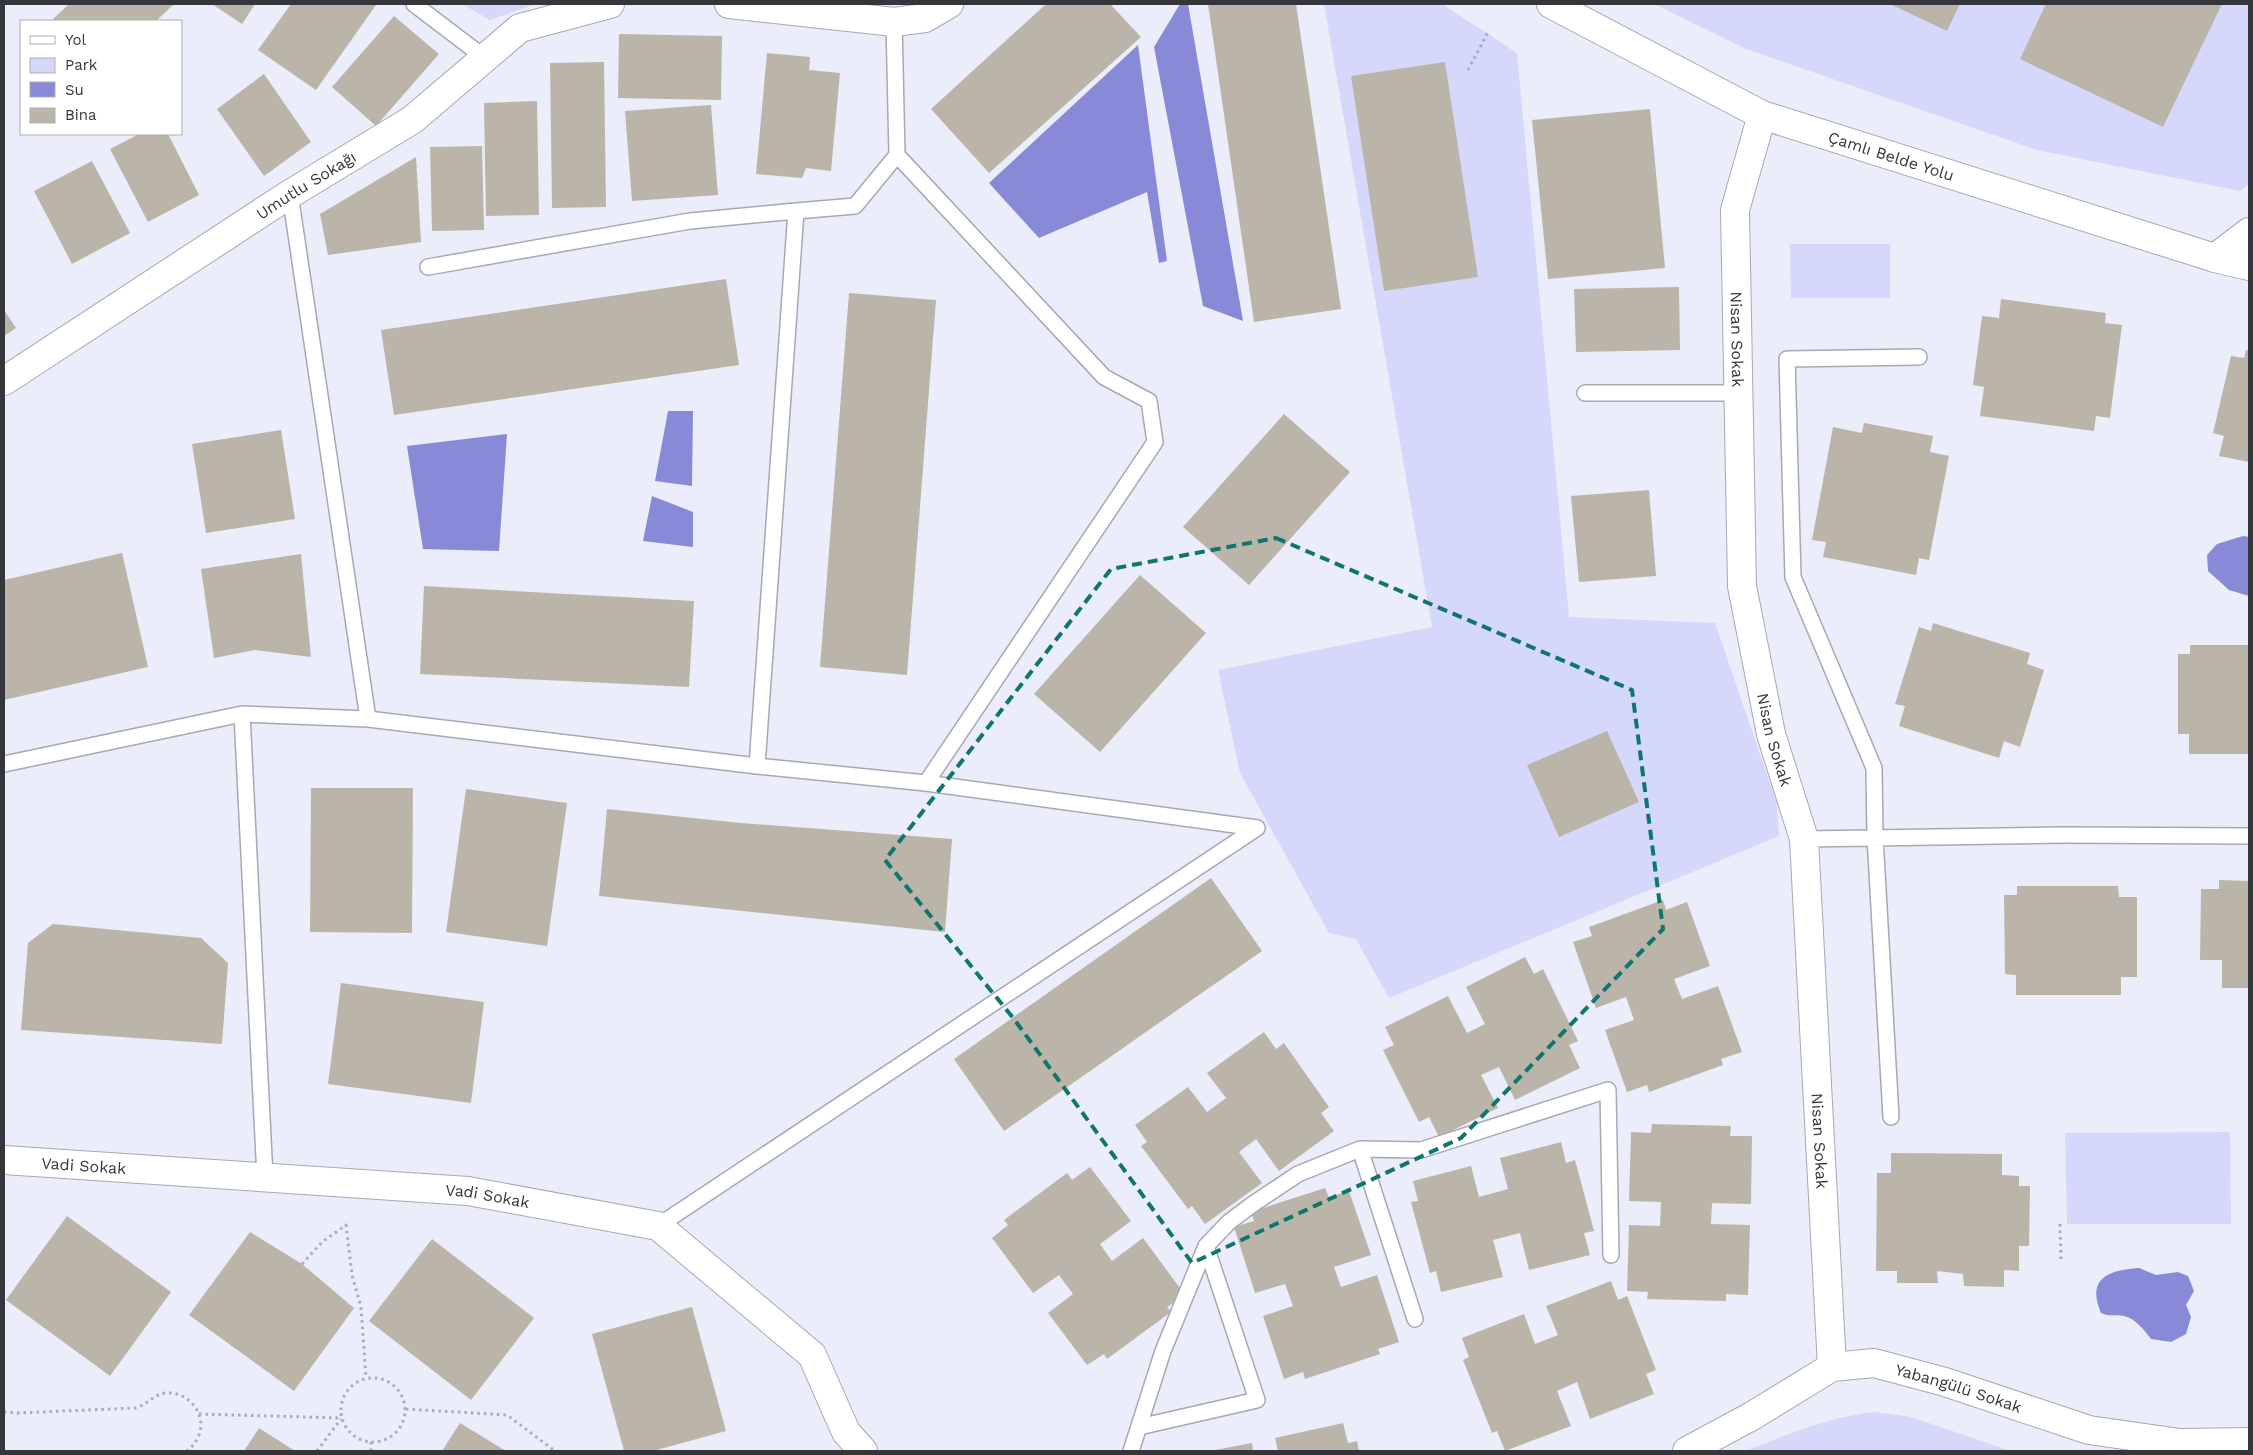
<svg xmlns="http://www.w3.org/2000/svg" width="2253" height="1455" viewBox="0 0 2253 1455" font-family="'Work Sans',sans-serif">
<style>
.green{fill:#d5d8fb}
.water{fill:#888ad8}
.building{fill:#bbb4a8}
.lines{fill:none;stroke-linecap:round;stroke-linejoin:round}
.service-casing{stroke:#a7a8b5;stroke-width:18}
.minor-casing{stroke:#a7a8b5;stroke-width:30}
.tertiary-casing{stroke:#a7a8b5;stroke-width:30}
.path{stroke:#a9abb5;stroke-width:3;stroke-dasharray:2.5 4;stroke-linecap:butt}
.service{stroke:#fff;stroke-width:15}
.minor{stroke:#fff;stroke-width:28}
.tertiary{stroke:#fff;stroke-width:28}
.marked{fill:none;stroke:#0f766e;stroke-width:4;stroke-dasharray:10 6;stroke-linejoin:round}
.labels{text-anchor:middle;stroke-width:5;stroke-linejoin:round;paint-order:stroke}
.street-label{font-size:16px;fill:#35363b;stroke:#fff}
</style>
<rect width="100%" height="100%" fill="#ebedfa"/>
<path class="green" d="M462 4H535L490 20Z
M1324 4H1442L1517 53 1569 617 1715 623 1777 804 1779 836 1389 998 1356 939 1329 933 1240 773 1218 670 1432 627Z
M1654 4H2249V184L2240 191 2037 150 1746 49Z
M1790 244H1890V298H1791Z
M2230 1132 2231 1224H2067L2065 1133Z
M1876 1412 1911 1417 2011 1451H1745C1788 1435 1829 1416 1876 1412Z"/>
<path class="water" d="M1180 4H1188L1243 321 1203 306 1154 47Z
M1138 45 1167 261 1159 263 1147 192 1039 238 989 183Z
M668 411H693L692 486 655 481Z
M507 434 499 551 423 549 407 446Z
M652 496 693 512V547L643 541Z
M2243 536 2249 537V596L2229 590 2208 571 2207 555 2217 544Z
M2139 1268 2156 1275 2178 1272 2188 1276 2194 1291 2186 1305 2191 1317 2186 1334 2171 1342 2151 1339C2145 1331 2135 1318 2124 1316 2116 1314 2111 1317 2101 1313 2086 1278 2109 1270 2139 1268Z"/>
<path class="building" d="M69 4H174L156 21H51Z
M212 4H255L242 24Z
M291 4 376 5 316 90 258 50Z
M1046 4H1110L1141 37 989 173 931 109Z
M1208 4H1296L1341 309 1254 322Z
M1890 4H1960L1947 31Z
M2046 4H2222L2163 127 2020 59Z
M394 16 439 54 376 126 332 87Z
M619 34 722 36 721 100 618 98Z
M767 53 810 57 809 70 840 73 831 171 806 168 802 178 756 174Z
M604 62 606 207 552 208 550 63Z
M1445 62 1478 277 1384 291 1351 76Z
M264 74 311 142 264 176 217 109Z
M537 101 539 215 486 216 484 103Z
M711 105 718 195 632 201 625 111Z
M1650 109 1665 268 1548 279 1532 120Z
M139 134H168L199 195 148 222 110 149Z
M482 146 484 230 432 231 430 147Z
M416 157 421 242 328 255 320 214Z
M92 161 130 233 72 264 34 191Z
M726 279 739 365 394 415 381 330Z
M1679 287 1680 350 1576 352 1574 289Z
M849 293 936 300 907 675 820 667Z
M2001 299 2106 313 2105 323 2122 325 2110 418 2096 416 2094 431 1980 416 1984 387 1973 385 1982 316 1999 318Z
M4 310 16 328 4 336Z
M2246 350 2249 351V462L2219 456 2224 436 2213 433 2231 356 2244 358Z
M1284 414 1350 472 1249 585 1183 527Z
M1864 423 1933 436 1930 452 1949 456 1929 560 1919 558 1916 575 1823 557 1826 542 1812 540 1833 427 1862 433Z
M281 430 295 519 206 533 192 444Z
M1649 490 1656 576 1579 582 1571 496Z
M122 553 148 667 4 700V580Z
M301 554 311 657 255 650 214 658 201 569Z
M1140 575 1206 633 1100 752 1034 694Z
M424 586 694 601 689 687 420 674Z
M1933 623 2030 653 2027 664 2044 670 2020 747 2004 741 1999 758 1899 726 1905 706 1895 704 1919 627 1931 631Z
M2190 645H2249V754H2189V734H2178V654H2190Z
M1607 731 1639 802 1559 837 1527 765Z
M311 788H413L412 933 310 932Z
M466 789 567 803 547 946 446 932Z
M607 809 741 823 952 839 945 932 599 896Z
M1211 878 1262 951 1004 1131 954 1059Z
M2219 880 2249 881V988H2222V960H2200L2201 889H2219Z
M2017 886H2118L2119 897H2137V977H2121V995H2016V975L2005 974 2004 895H2017Z
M1663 900 1666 910 1687 902 1710 966 1674 979 1682 999 1718 986 1742 1052 1721 1059 1723 1065 1649 1092 1647 1085 1627 1092 1605 1030 1634 1020 1626 997 1596 1008 1573 942 1592 936 1589 927Z
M53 924 201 938 228 963 222 1044 21 1030 28 943Z
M1525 957 1534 974 1543 969 1578 1041 1569 1045 1580 1068 1515 1100 1499 1067 1481 1075 1498 1108 1439 1137 1429 1117 1419 1122 1383 1050 1394 1045 1385 1027 1448 996 1467 1033 1485 1024 1466 987Z
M341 983 484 1002 471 1103 328 1084Z
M1264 1032 1276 1049 1284 1043 1329 1107 1321 1113 1334 1131 1279 1171 1256 1139 1239 1152 1262 1183 1205 1224 1192 1206 1188 1209 1141 1146 1147 1142 1135 1125 1188 1087 1207 1112 1226 1098 1207 1073Z
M1652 1124 1731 1126 1730 1136H1752L1751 1204 1712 1203 1711 1224 1750 1225 1748 1295 1726 1294V1301L1647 1299 1648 1292 1627 1291 1629 1225 1660 1226 1661 1202 1629 1201 1631 1132 1651 1133Z
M1561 1142 1566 1163 1575 1160 1594 1231 1584 1233 1590 1255 1529 1270 1520 1233 1493 1240 1503 1277 1441 1292 1436 1271 1430 1273 1411 1202 1418 1201 1413 1181 1471 1166 1479 1197 1508 1189 1500 1158Z
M1891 1153 2002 1154V1175L2019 1176V1186H2030L2029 1246H2019V1271L2004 1270V1287L1964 1286 1963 1274 1937 1271 1938 1283H1897V1271H1876L1877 1173H1891Z
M1090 1167 1131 1221 1100 1244 1112 1261 1143 1238 1185 1295 1167 1307 1171 1312 1107 1359 1104 1354 1087 1365 1048 1313 1073 1294 1059 1275 1033 1293 992 1238 1008 1225 1004 1220 1067 1173 1072 1180Z
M1325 1188 1329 1197 1349 1191 1371 1255 1334 1267 1341 1287 1377 1275 1399 1342 1378 1349 1380 1354 1305 1379 1303 1372 1284 1379 1263 1316 1293 1306 1285 1284 1255 1293 1234 1227 1254 1221 1251 1212Z
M67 1216 171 1292 110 1376 6 1300Z
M250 1232 302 1264 354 1308 294 1391 189 1315Z
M432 1239 534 1318 471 1400 369 1321Z
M1611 1281 1618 1300 1627 1296 1656 1370 1646 1374 1654 1394 1590 1419 1577 1382 1557 1391 1571 1426 1505 1451 1497 1431 1492 1433 1463 1360 1469 1357 1462 1338 1524 1314 1535 1344 1558 1335 1546 1306Z
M692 1307 726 1431 653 1451H624L592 1334Z
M460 1423 506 1451H442Z
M1343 1423 1348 1443 1357 1441 1359 1451H1278L1275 1438Z
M259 1428 295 1451H244Z
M1252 1443 1253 1451H1215V1450Z"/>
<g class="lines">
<g class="service-casing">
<path id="service" d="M414 4 485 58
M897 155 1104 377 1149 401 1155 442 926 783
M428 267 690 221 796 211
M1585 393H1738
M368 719 757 766 926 783 1257 828
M4 764 242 714
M757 766 796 211 855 206 897 155 894 22
M1804 839 2064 835 2249 836
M1891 1117 1875 837 1874 768 1793 577 1787 359 1919 357
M1360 1149 1415 1319
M265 1178 242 714 368 719 290 194
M658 1226 1257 828
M1139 1427 1257 1400 1206 1246
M1131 1451 1163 1351 1206 1246 1229 1222 1253 1204 1298 1174 1360 1149 1421 1150 1608 1090 1611 1255"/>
</g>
<g class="minor-casing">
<g id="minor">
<path d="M729 4 894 22 925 18 949 4"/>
<path id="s1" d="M1762 115 1735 210 1742 586 1771 734 1804 839 1832 1367"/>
<path d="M2215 258 2249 232"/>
<path id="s2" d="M4 381 290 194 412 120 520 28 610 4"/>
<path id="s3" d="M4 1160 468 1191 658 1226 812 1355 846 1432 863 1451"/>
<path id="s4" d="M1687 1451 1752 1416 1832 1367 1874 1363 1945 1382 2089 1430 2180 1443 2249 1442"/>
</g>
</g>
<g class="tertiary-casing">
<g id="tertiary">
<path id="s5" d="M1551 4 1762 115 2215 258 2249 266"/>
</g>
</g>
<path class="path" d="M1468 70 1488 32
M2060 1224 2061 1259
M302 1264 322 1242 346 1225 352 1275 361 1307 366 1378
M341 1410a32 32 0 1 1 64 0a32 32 0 1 1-64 0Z
M406 1409 507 1415 555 1451
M4 1412 17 1413 135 1408C148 1405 153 1394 166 1393 188 1391 207 1414 199 1435 196 1442 192 1447 187 1451
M199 1414 341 1418
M317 1451 341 1419
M371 1451V1442"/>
<use href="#service" class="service"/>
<use href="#minor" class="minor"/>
<use href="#tertiary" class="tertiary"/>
</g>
<path class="marked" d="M1276 538 1632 690 1663 929 1461 1138 1192 1263 1014 1019 885 860 1111 569Z"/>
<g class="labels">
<g class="street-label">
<text dy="6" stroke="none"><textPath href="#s5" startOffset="374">Çamlı Belde Yolu</textPath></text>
<text dy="6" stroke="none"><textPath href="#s2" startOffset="360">Umutlu Sokağı</textPath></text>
<text dy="6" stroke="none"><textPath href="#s1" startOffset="228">Nisan Sokak</textPath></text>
<text dy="6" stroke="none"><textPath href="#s1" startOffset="632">Nisan Sokak</textPath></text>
<text dy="6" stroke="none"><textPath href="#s1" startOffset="1038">Nisan Sokak</textPath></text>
<text dy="6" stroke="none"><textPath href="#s3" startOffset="80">Vadi Sokak</textPath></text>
<text dy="6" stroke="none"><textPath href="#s3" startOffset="485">Vadi Sokak</textPath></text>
<text dy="6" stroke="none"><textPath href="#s4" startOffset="298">Yabangülü Sokak</textPath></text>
</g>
</g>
<rect width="2253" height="1455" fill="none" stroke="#35363b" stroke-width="10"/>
<rect x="20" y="20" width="162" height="115" fill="#ffffff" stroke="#aeafb1"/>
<rect x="30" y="36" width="25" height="8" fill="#ffffff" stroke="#aeafb1"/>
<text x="65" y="45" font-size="15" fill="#35363b">Yol</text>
<rect x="30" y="58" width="25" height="15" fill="#d5d8fb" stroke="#aeafb1"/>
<text x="65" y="70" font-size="15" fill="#35363b">Park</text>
<rect x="30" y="82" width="25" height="15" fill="#888ad8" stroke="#aeafb1"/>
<text x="65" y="95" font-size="15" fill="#35363b">Su</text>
<rect x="30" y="108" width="25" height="15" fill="#bbb4a8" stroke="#aeafb1"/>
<text x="65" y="120" font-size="15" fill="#35363b">Bina</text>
</svg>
